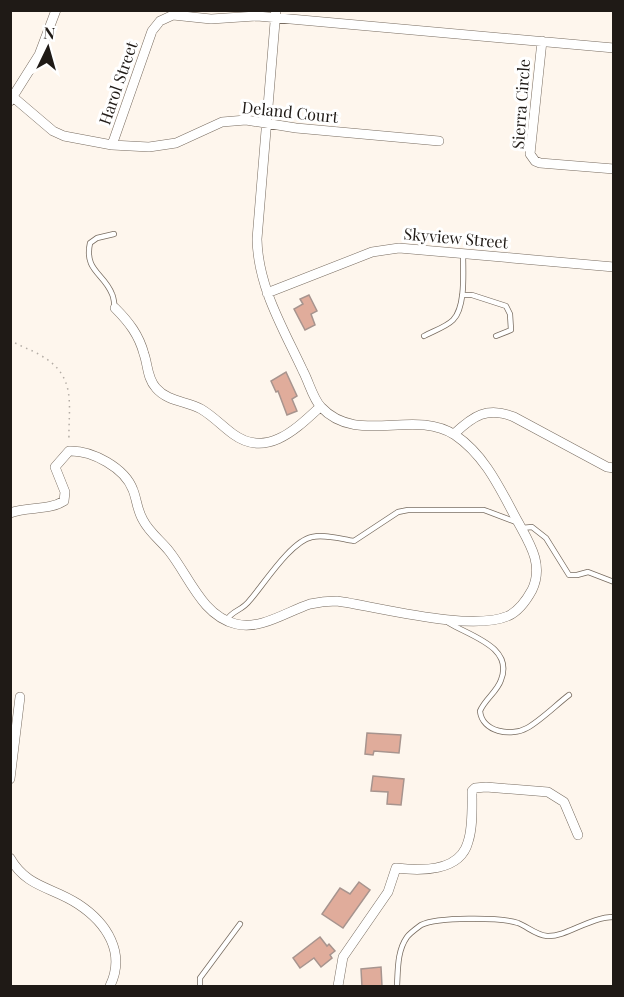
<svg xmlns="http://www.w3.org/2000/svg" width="624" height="997" viewBox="0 0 624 997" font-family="'Playfair Display',serif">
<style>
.building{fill:#e0ac9b;stroke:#a7948e;stroke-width:1.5}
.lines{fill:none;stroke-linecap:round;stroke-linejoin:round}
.lane-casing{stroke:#786c60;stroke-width:6}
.street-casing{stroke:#786c60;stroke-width:10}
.path{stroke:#b3aca5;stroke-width:1.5;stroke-dasharray:1.5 4.5;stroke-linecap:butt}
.lane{stroke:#fff;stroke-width:4.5}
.street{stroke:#fff;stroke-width:9}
.labels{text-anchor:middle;stroke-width:6;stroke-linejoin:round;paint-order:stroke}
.street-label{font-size:16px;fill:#1f1a16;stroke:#fff}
</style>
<rect width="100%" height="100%" fill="#fef6ed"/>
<path class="building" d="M309 295 317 311 311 314 315 325 305 330 294 309 303 304 300 299Z
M286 372 297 396 292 399 297 411 287 415 278 391 276 392 271 381Z
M367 733 401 735 399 753 374 751 373 755 365 754Z
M373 776 404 779 401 805 387 804 388 792 371 791Z
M359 882 370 890 343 928 322 914 340 888 350 894Z
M320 937 327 946 329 944 335 951 330 955 332 958 321 967 314 958 300 968 293 958Z
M381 967 382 986 362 987 361 969Z"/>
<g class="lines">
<g class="lane-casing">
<path id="lane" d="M114 234 97 238 90 243C84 271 104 273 112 294 114 298 114 304 115 308
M462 295H472L506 306 510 314 511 330 496 336
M424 336C433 331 446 327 453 320 466 307 463 271 463 253
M522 528 532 527 546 538 569 575H577L588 572 614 582
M226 621C233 609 241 612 250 600 264 584 291 541 312 537 325 534 341 539 354 541L398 512 408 510H484L516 522
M449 623C470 636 514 647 501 680 497 692 485 699 480 711 482 732 511 737 527 728 540 721 556 705 569 695
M200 986V978L240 924
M397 986C398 970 397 951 407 937 410 933 417 928 421 925 437 917 500 917 518 923 528 927 536 935 547 936 567 937 589 917 614 917"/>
</g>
<g class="street-casing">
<path id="street" d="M542 41 530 154 535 161 540 163 614 169
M13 97 53 131 64 136 112 145 149 147 176 143 222 122 246 120 296 128 439 141
M10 101 39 55 56 10
M112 145 152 31 160 21 173 15 211 19 257 16 614 48
M267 293 372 252 399 248 614 267
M115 308C129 322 139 335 144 354 148 365 147 378 156 388 168 402 187 401 201 409 213 416 222 426 233 434 267 459 297 428 320 407
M454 434C473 416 487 406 514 417L607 467 614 468
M10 513C28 506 48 511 64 501L65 492 55 467 69 451C92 450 125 468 133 490 137 500 137 510 143 520 149 532 161 541 169 551 189 576 202 616 236 624 261 630 286 612 310 604 319 602 328 601 337 601 379 607 470 632 508 616 519 611 526 601 532 590 544 565 530 544 518 522 501 491 486 456 455 435 414 408 357 446 321 407 313 399 309 382 303 371 283 328 258 287 257 239L276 10
M10 779 20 697
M10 858C27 888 53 887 78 904 107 923 126 953 110 986
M338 986 343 957 388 892 396 868C420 871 460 872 468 842 473 827 472 807 472 791L475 788 486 787 548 792 564 802 578 835"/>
</g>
<path class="path" d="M10 340C19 346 30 349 40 355 78 376 68 405 69 441"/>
<use href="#lane" class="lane"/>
<use href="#street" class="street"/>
</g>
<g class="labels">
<g class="street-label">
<text transform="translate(118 83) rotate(-71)" y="6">Harol Street</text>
<text transform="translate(521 104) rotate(-86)" y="6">Sierra Circle</text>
<text transform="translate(290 112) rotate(6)" y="6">Deland Court</text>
<text transform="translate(456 238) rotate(5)" y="6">Skyview Street</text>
</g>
</g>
<rect width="624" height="997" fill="none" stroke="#1f1a16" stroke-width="24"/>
<g transform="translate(48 48) rotate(5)" stroke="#ffffff" stroke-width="4.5" paint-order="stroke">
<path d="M0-4.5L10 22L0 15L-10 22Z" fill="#1f1a16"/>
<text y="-9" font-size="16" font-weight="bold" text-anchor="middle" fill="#1f1a16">N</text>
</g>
</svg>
